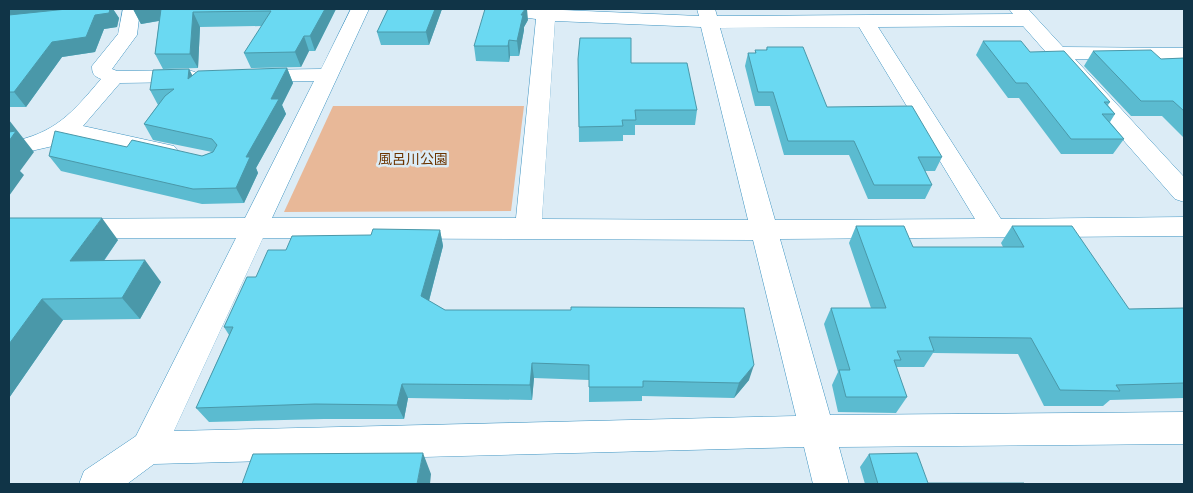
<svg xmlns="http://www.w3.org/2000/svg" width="1193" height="493" viewBox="0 0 1193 493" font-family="'DM Sans','Noto Sans JP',sans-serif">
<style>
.green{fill:#e8b898}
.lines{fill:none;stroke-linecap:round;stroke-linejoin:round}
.minor-casing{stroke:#3e94c2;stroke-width:1}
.minor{fill:#fff;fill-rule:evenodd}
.wall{fill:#5bbbd0}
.shaded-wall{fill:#4a98a9}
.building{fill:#6ad9f2;stroke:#4a98a9}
.labels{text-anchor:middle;stroke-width:5;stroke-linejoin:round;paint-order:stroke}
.park-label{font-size:14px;fill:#6b3400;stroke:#dcecf6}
</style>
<rect width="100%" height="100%" fill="#dcecf6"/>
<path class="green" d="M333 106H524L511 211 284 212Z"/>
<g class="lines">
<g class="minor-casing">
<path id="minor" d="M123 9 140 10 137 35 112 69 117 71 188 70 195 72 198 76 195 80 188 82 120 83 83 126 174 146 178 151 174 156 166 159 69 137 53 146 9 156V142C55 134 72 113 101 79 94 76 92 74 92 66L118 34Z
M351 9H369L272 218H516L536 19 491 13 488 9H540L699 16 697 9H715L717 16 1013 14 1009 9H1028L1063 47 1184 48V60L1075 59 1184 177V202L1175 199 1023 26 878 27 1001 219 1184 217V236L780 239 830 415 1184 412V444L839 447 849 484H813L804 447 154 464 127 484H79L84 471 136 436 236 238H9V219L245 218 314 81 254 82 247 80 244 76 247 72 254 70 321 69ZM555 21 701 27 748 220 542 219ZM859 27 975 219 775 220 720 28ZM263 238 753 240 796 416 174 431Z"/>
</g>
<use href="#minor" class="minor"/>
</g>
<path class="wall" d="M9 9H113L119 18 117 27 104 29 95 52 62 57 26 107H9Z
M133 9H336L315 51H309L301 67 251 68 244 53 262 26 200 27 198 68 163 69 155 54 159 21 141 24Z
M388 9H442L429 45H381L377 32Z
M528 20 524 27V30L519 56H510L509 62 476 61 474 46Z
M983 41 1030 52 1110 102 1108 105 1115 114 1110 122 1124 139 1113 154H1061L1019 98H1008L976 55Z
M767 47 827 107 942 157 935 171H925L932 185 925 199H868L849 155H784L770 106H755L745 66 748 53H755V50H766Z
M1093 51 1161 59 1184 58V138L1162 116H1131L1084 66Z
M578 59 631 63 697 110 695 125H635V135H623V141L579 142Z
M287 68 293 83 282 105 286 114 256 168 258 173 244 203 202 204 61 171 49 156 127 147 202 156 212 152 153 140 144 124 158 105 150 90 189 69 192 76Z
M9 218 118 240 104 261 161 282 140 319 63 320 9 398Z
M856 226 913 247H1003L1001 243 1012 226 1129 309 1184 308V398L1110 400 1103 406H1044L1018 354 933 353 924 367H897L896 368 907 397 896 413 838 412 832 385 838 372 824 324 831 308H871L849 243Z
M440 230 443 246 429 301 445 310 749 380 734 398 642 396V401L589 402V380L534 378 532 400 408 398 404 419H324L209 422 196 408 229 335 224 327 256 277 286 250Z
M869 454 928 483 1025 484H865L860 467Z"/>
<path class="shaded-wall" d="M9 9H74L9 16Z
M110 9H113L119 18 117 27 104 29 95 52 62 57 26 107 14 92 52 42 95 15Z
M133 9H164L169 19 141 24Z
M325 9H336L315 51 310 36Z
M435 9H442L429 45 426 32Z
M525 9H527L528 20 524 27V30L519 56 517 41 521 15Z
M193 12 200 27 198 68 190 54Z
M304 36 309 51 301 67 295 52Z
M509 40 510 56 509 62 508 46Z
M287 68 293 83 282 105 286 114 256 168 258 173 244 203 236 188 246 157 271 99Z
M189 69 197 84 188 79Z
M9 120 34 152 20 171 24 175 9 196Z
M102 218 118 240 88 283 70 261Z
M440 230 443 246 426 312 421 296Z
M145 260 161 282 140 319 122 298Z
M42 299 63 320 9 398V344Z
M532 363 534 378 532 400 530 385Z
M754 365 749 380 734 398 739 383Z
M402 384 408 398 404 419 397 405Z
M423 453 431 474 430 484H417Z"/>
<path class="building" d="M67 9H110L109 13 95 15 86 37 52 42 14 92H9V15Z
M161 9H325L310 36H304L295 52 244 53 271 11 193 12 190 54H155Z
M388 9H435L426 32H377Z
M485 9H525L521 15H523L517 41 509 40 508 46H474Z
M580 38H631V63H687L697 110H635L636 120H622L623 126 579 127 578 59Z
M983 41H1021L1030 52 1064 51 1110 102H1104L1115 114H1102L1124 139H1071L1027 83H1016Z
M767 47H803L827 107 912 106 942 157H918L932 185H874L854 141H788L773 92H758L748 53H756L755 50H767Z
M1151 50 1161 59 1184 58V111L1173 101H1141L1093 51Z
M287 68 271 99H279L246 157H250L236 188 193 189 49 156 55 131 127 147 132 140 202 156 213 152 217 145 212 139 144 124 165 96 174 89 150 90 153 70 189 69 188 79 198 71Z
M16 131 9 141V132Z
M9 218H102L70 261 145 260 122 298 42 299 9 344Z
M856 226H904L913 247H1024L1012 226H1072L1129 309 1184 308V383L1116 385 1120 391 1060 390 1031 338 929 337 934 351H897L901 360H894L907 397H846L839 370H850L831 308H886Z
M373 229 440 230 421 296 445 310H571V307L744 308 754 365 739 383 643 381V387H589V365L532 363 530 385 402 384 397 405 315 404 196 408 233 327H224L247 277H256L268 250H286L292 236 371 235Z
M423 453 417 484H242L253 454Z
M917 453 928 483H1024L1025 484H878L869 454Z"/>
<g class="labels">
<g class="park-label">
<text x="413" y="164">風呂川公園</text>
</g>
</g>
<rect width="1193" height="493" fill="none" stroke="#103447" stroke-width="20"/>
</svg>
